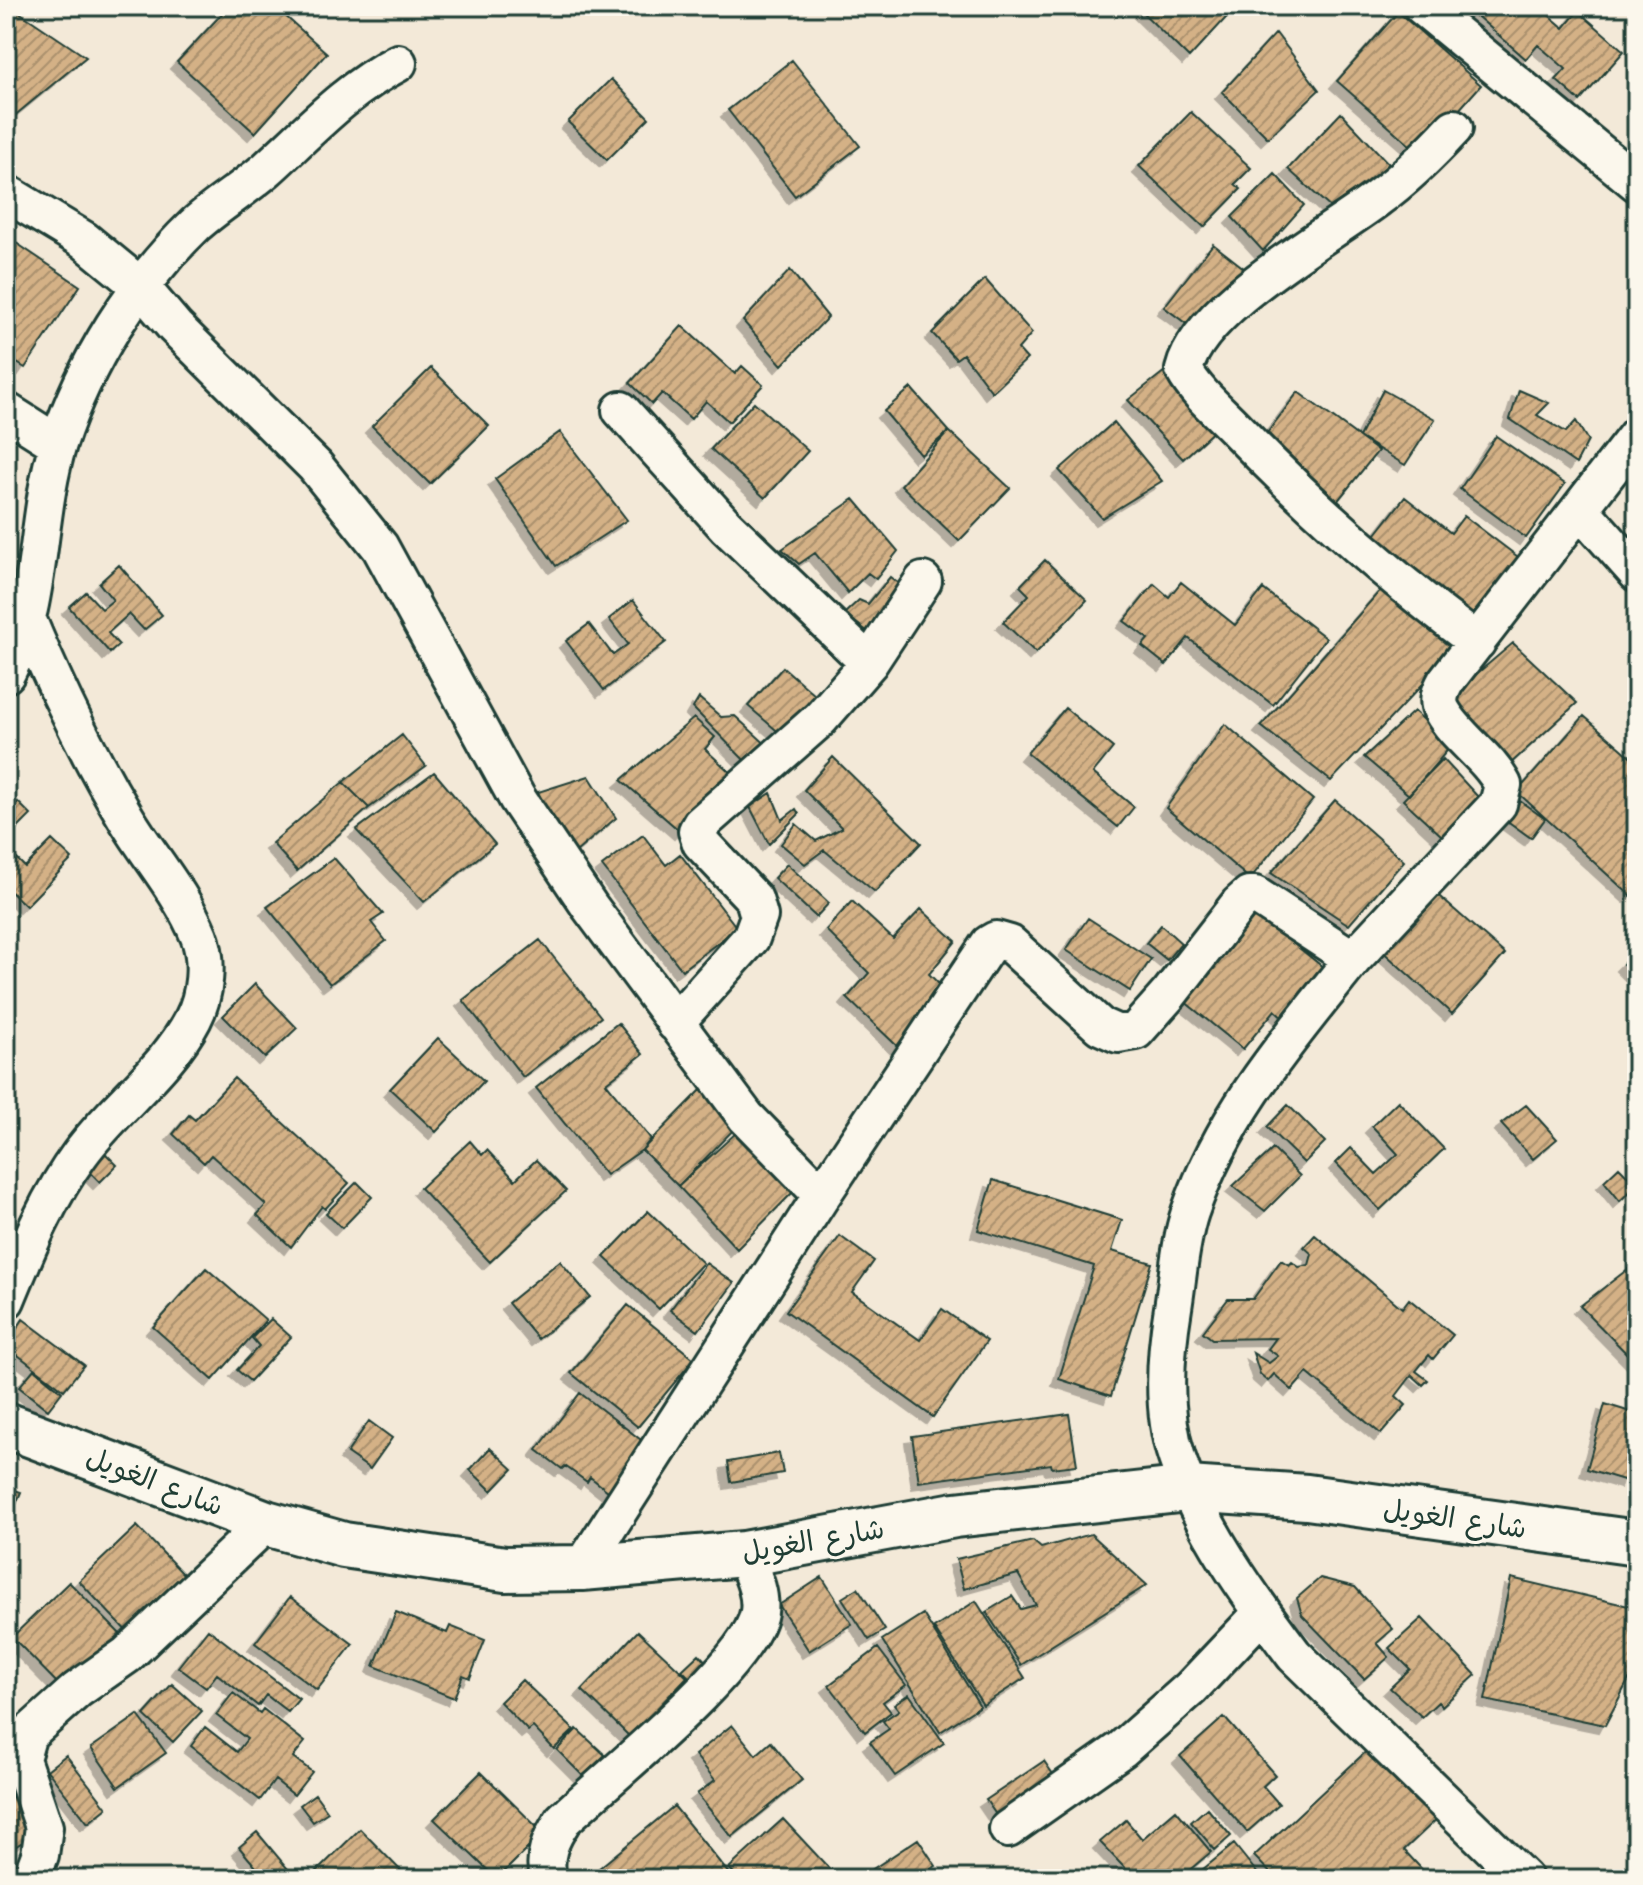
<svg xmlns="http://www.w3.org/2000/svg" width="1643" height="1885" viewBox="0 0 1643 1885" font-family="Kalam,'Playpen Sans Arabic',sans-serif">
<style>
.building{fill:url(#building-hatch);stroke:#1f3d34;stroke-width:2;filter:url(#shadow)}
.lines{fill:none;stroke-linecap:round;stroke-linejoin:round}
.minor-casing{stroke:#1f3d34;stroke-width:42}
.tertiary-casing{stroke:#1f3d34;stroke-width:50}
.minor{stroke:#fbf7ec;stroke-width:36}
.tertiary{stroke:#fbf7ec;stroke-width:44}
.labels{text-anchor:middle;stroke-width:6;stroke-linejoin:round;paint-order:stroke}
.street-label{font-size:28px;fill:#1f3d34;stroke:#fbf7ec}
</style>
<defs>
<pattern id="building-hatch" width="6" height="6" patternUnits="userSpaceOnUse" patternTransform="scale(2)"><rect width="6" height="6" fill="#d4b186"/><path d="M-1 1l2-2M0 6l6-6M5 7l2-2" fill="none" stroke="#ab916e"/></pattern>
<filter id="shadow"><feDropShadow dx="-7" dy="7" stdDeviation="0" flood-color="#0004"/></filter>
</defs>
<rect width="100%" height="100%" fill="#f3e9d8"/>
<filter id="ink" filterUnits="userSpaceOnUse"><feTurbulence type="fractalNoise" baseFrequency=".0125" numOctaves="2"/><feDisplacementMap in="SourceGraphic" scale="16" xChannelSelector="R" yChannelSelector="G"/><feConvolveMatrix kernelMatrix="1 2 1 2 8 2 1 2 1" color-interpolation-filters="sRGB"/></filter>
<g filter="url(#ink)">
<path class="building" d="M10 6 86 57 13 117 6 112V12Z
M229 6H274L327 53 255 133 177 62Z
M1145 6H1237L1189 58 1141 11Z
M1473 6H1538L1564 28 1578 11 1624 51 1580 101 1556 80 1566 69 1538 45 1526 59 1470 10Z
M1398 12 1481 85 1420 154 1337 81Z
M1276 33 1319 90 1268 138 1222 92Z
M792 60 860 146 795 196 728 110Z
M611 79 649 118 607 160 568 122Z
M1191 112 1251 168 1235 184 1241 189 1204 227 1139 166Z
M1341 113 1390 165 1345 221 1288 169Z
M1275 174 1304 205 1263 251 1232 217Z
M6 236 80 286 25 368 6 356Z
M1213 244 1245 269 1196 331 1164 307Z
M790 270 828 317 782 365 743 321Z
M985 279 1032 333 1018 349 1027 359 992 392 963 354 956 359 932 333Z
M682 326 735 374 742 366 763 385 729 422 706 401 691 419 662 393 652 404 630 383Z
M431 368 489 426 430 484 372 426Z
M1166 370 1217 428 1183 459 1128 400Z
M911 388 949 431 921 455 884 411Z
M1383 390 1435 419 1405 465 1359 437Z
M1519 390 1549 403 1537 415 1566 432 1576 421 1588 441 1576 464 1510 419Z
M1298 392 1378 451 1336 503 1261 441Z
M754 402 808 451 765 498 711 449Z
M1114 422 1162 481 1102 518 1059 470Z
M949 431 1010 488 959 541 901 485Z
M560 432 627 520 556 566 495 479Z
M1496 436 1565 484 1526 538 1460 489Z
M1405 497 1451 533 1464 516 1534 569 1474 624 1369 543Z
M854 499 898 551 876 579 868 573 848 593 815 553 799 564 782 549Z
M1045 560 1087 600 1036 653 1003 622 1029 595 1020 586Z
M119 565 162 615 144 630 129 614 108 633 119 645 110 653 69 607 86 592 102 609 113 600 99 583Z
M890 577 904 588 871 634 844 614 859 600 868 604Z
M1181 582 1235 625 1263 589 1326 638 1273 705 1188 638 1166 665 1142 646 1148 639 1124 621 1154 584 1169 597Z
M1384 586 1457 648 1331 781 1261 726Z
M633 600 666 642 604 690 566 641 589 624 613 655 628 644 609 619Z
M1513 643 1577 703 1509 765 1446 700Z
M783 667 823 702 789 741 748 706Z
M699 698 721 717 735 716 770 748 752 768 693 708Z
M1065 708 1113 748 1093 773 1134 807 1118 827 1027 753Z
M1414 711 1452 745 1409 795 1364 757Z
M1584 716 1637 762V889L1631 896 1517 792Z
M694 718 715 737 705 749 733 775 681 832 621 780Z
M1225 724 1313 800 1250 879 1166 808Z
M402 735 426 766 369 808 343 782Z
M833 757 921 843 875 892 824 850 805 864 781 844 796 824 816 841 842 828 804 790Z
M1443 759 1479 798 1442 836 1403 800Z
M434 772 495 844 424 902 356 830Z
M589 776 616 818 569 858 538 792Z
M343 782 369 808 297 871 272 843Z
M771 793 782 820 796 809 799 814 769 844 750 807Z
M1335 800 1404 861 1349 925 1271 873Z
M1520 801 1545 819 1531 838 1506 820Z
M18 802 31 815 6 840V813Z
M643 835 666 865 680 854 737 928 682 970 602 866Z
M52 840 72 859 26 906 6 887V848L25 867Z
M334 858 383 914 371 922 386 941 330 984 267 907Z
M787 864 829 903 816 917 774 878Z
M1432 890 1505 954 1452 1014 1380 949Z
M852 901 893 939 921 909 956 941 929 974 948 993 897 1046 847 998 869 973 826 930Z
M1250 909 1329 972 1288 1022 1275 1010 1243 1049 1179 997Z
M1088 918 1151 959 1130 991 1066 950Z
M1161 925 1181 943 1167 960 1146 943Z
M540 940 601 1017 523 1077 463 1000Z
M1637 950V978L1623 964Z
M255 984 297 1028 265 1058 223 1016Z
M618 1023 643 1054 606 1083 651 1139 642 1150 606 1175 536 1088Z
M438 1038 484 1081 436 1132 390 1089Z
M234 1078 349 1183 325 1209 322 1206 291 1247 257 1215 266 1205 211 1155 204 1163 173 1134 189 1115 195 1120Z
M710 1081 746 1117 678 1186 642 1150Z
M1398 1101 1444 1149 1380 1210 1336 1163 1351 1148 1376 1174 1398 1154 1372 1126Z
M1288 1105 1325 1142 1304 1163 1267 1127Z
M1526 1105 1557 1139 1533 1159 1501 1124Z
M738 1131 797 1188 737 1249 678 1186Z
M470 1141 482 1155 487 1150 515 1180 536 1160 566 1191 490 1262 420 1188Z
M100 1148 117 1165 100 1182 83 1165Z
M1273 1149 1300 1176 1265 1211 1233 1186Z
M1619 1167 1637 1185 1620 1201 1604 1181Z
M993 1180 1122 1220 1112 1251 1152 1263 1111 1396 1059 1379 1094 1266 978 1230Z
M357 1182 372 1197 342 1228 326 1213Z
M648 1211 703 1263 659 1309 604 1257Z
M1315 1235 1402 1308 1409 1299 1453 1335 1433 1359 1429 1355 1416 1371 1428 1380 1423 1385 1412 1375 1396 1396 1406 1405 1381 1434 1307 1373 1292 1390 1274 1374 1268 1381 1260 1374 1253 1353 1269 1363 1278 1356 1268 1349 1276 1338 1212 1339 1203 1332 1228 1299H1253L1281 1260 1289 1265 1292 1262 1299 1267 1309 1265 1312 1254 1304 1247Z
M840 1236 874 1261 852 1292 920 1340 942 1309 987 1341 933 1417 786 1311Z
M560 1261 590 1297 538 1339 508 1303Z
M1637 1262V1364L1580 1306Z
M706 1263 734 1283 698 1331 670 1310Z
M206 1268 266 1320 213 1380 153 1327Z
M628 1305 694 1359 638 1427 571 1373Z
M23 1319 84 1365 64 1390 6 1346Z
M271 1319 291 1337 250 1381 237 1370 259 1346 252 1338Z
M34 1369 62 1392 48 1410 19 1387Z
M580 1393 645 1443 608 1491 590 1477 587 1482 565 1466 562 1469 537 1450Z
M1605 1404 1637 1414V1445L1627 1481 1587 1469Z
M1069 1414 1077 1465 1052 1468 1051 1464 919 1482 912 1436Z
M369 1421 392 1438 370 1469 347 1453Z
M490 1448 513 1469 492 1491 470 1470Z
M779 1453 783 1473 731 1482 728 1462Z
M6 1487 21 1492 14 1509 6 1506Z
M137 1526 191 1582 133 1638 79 1581Z
M1091 1534 1147 1585 1021 1665 986 1612 1012 1596 1021 1609 1036 1605 1018 1574 964 1589 956 1559 1033 1541 1041 1548Z
M822 1577 852 1624 809 1651 779 1605Z
M1320 1578 1355 1587 1393 1629 1377 1643 1389 1657 1364 1679 1302 1615 1297 1598Z
M1511 1578 1637 1608V1664L1605 1725 1485 1700Z
M69 1582 123 1637 66 1692 12 1637Z
M858 1588 885 1630 869 1640 842 1598Z
M290 1597 353 1644 317 1690 255 1643Z
M976 1601 1025 1678 983 1705 934 1628Z
M396 1612 447 1633 450 1626 485 1640 470 1678 463 1675 454 1698 374 1666Z
M923 1614 980 1706 940 1732 882 1640Z
M1422 1618 1476 1675 1442 1706 1438 1702 1422 1717 1390 1688 1410 1669 1389 1648Z
M208 1629 299 1699 288 1712 266 1695 258 1706 217 1674 206 1688 178 1667Z
M638 1631 687 1677 630 1737 582 1690Z
M878 1648 906 1685 883 1702 891 1712 865 1732 829 1685Z
M699 1654 718 1675 659 1710 691 1679 682 1670Z
M522 1680 574 1730 554 1749 533 1727 528 1731 500 1702Z
M172 1684 202 1711 173 1742 144 1715Z
M233 1693 260 1713 263 1709 305 1742 293 1757 312 1772 294 1795 275 1780 260 1800 191 1746 205 1727 237 1752 247 1739 216 1715Z
M909 1694 944 1743 895 1776 870 1742 889 1729 883 1721 899 1710 894 1704Z
M138 1715 166 1753 118 1787 91 1748Z
M1224 1717 1275 1775 1263 1786 1279 1804 1247 1832 1180 1756Z
M732 1725 756 1755 771 1742 802 1780 732 1837 697 1794 715 1780 695 1755Z
M577 1729 605 1755 583 1776 557 1750Z
M1373 1745 1440 1816 1404 1850 1430 1878 1276 1879 1254 1856Z
M66 1755 107 1808 88 1823 47 1770Z
M1044 1761 1059 1783 1001 1822 986 1800Z
M481 1772 543 1833 497 1879 434 1819Z
M16 1794 41 1829 6 1853V1801Z
M315 1794 328 1812 313 1822 300 1805Z
M674 1806 730 1875 726 1879H586Z
M1207 1808 1231 1836 1215 1850 1191 1822Z
M1176 1810 1211 1852 1179 1879H1135L1100 1842 1126 1820 1142 1839Z
M783 1819 839 1879H739L729 1868Z
M360 1829 409 1879H309Z
M257 1832 288 1869 276 1879H266L239 1847Z
M918 1839 936 1866 916 1879H863L861 1877Z
M1234 1844 1258 1874 1252 1879H1191Z"/>
<g class="lines">
<g class="minor-casing">
<path id="minor" d="M1422 6 1637 183
M1454 128C1430 154 1407 177 1378 198 1327 237 1199 306 1184 370 1196 393 1220 412 1237 430 1311 507 1391 578 1477 642
M6 193 84 240 140 286 175 327 315 466 380 547 517 798 590 907 746 1117 822 1195
M621 410 726 526 869 663
M6 411 58 444
M1580 509 1637 573
M6 674C43 605 35 518 58 444 85 362 133 285 195 225 217 205 244 189 267 169 310 130 346 90 398 63
M1353 959 1498 804 1503 785C1488 756 1457 738 1442 711 1436 700 1441 690 1446 681L1637 435
M675 1023 751 938 759 916 754 899 701 843 697 831 701 824 820 719 869 663 923 581
M6 1300C27 1249 47 1199 80 1154 114 1107 166 1071 193 1019 205 996 209 961 199 936 181 892 150 858 126 818 87 753 55 686 26 616
M582 1568 822 1195 989 944 996 940 1010 944 1100 1026 1118 1034 1136 1031 1169 994 1239 904 1249 895H1255L1353 959C1289 1039 1224 1113 1190 1212 1180 1242 1178 1277 1173 1308 1165 1356 1161 1411 1177 1458 1199 1526 1251 1598 1294 1655L1524 1879
M1008 1829 1122 1749 1191 1688 1262 1613
M31 1879 40 1855 44 1827 21 1759 28 1734 77 1690 127 1655 266 1523
M548 1879C543 1855 550 1840 563 1820 605 1780 751 1664 759 1612 762 1592 751 1572 744 1554"/>
</g>
<g class="tertiary-casing">
<path id="tertiary" d="M6 1425 266 1523 344 1545 505 1569 582 1568 744 1554 955 1515 1188 1489 1307 1497 1637 1543"/>
</g>
<use href="#minor" class="minor"/>
<use href="#tertiary" class="tertiary"/>
</g>
</g>
<g class="labels">
<g class="street-label">
<text transform="translate(155 1481) rotate(21)" y="10">شارع الغويل</text>
<text transform="translate(1455 1518) rotate(8)" y="10">شارع الغويل</text>
<text transform="translate(813 1540) rotate(-10)" y="10">شارع الغويل</text>
</g>
</g>
<rect width="1643" height="1885" fill="none" stroke="#fbf7ec" stroke-width="32"/>
<rect x="16" y="16" width="1611" height="1853" fill="none" stroke="#1f3d34" stroke-width="3" filter="url(#ink)"/>
</svg>
